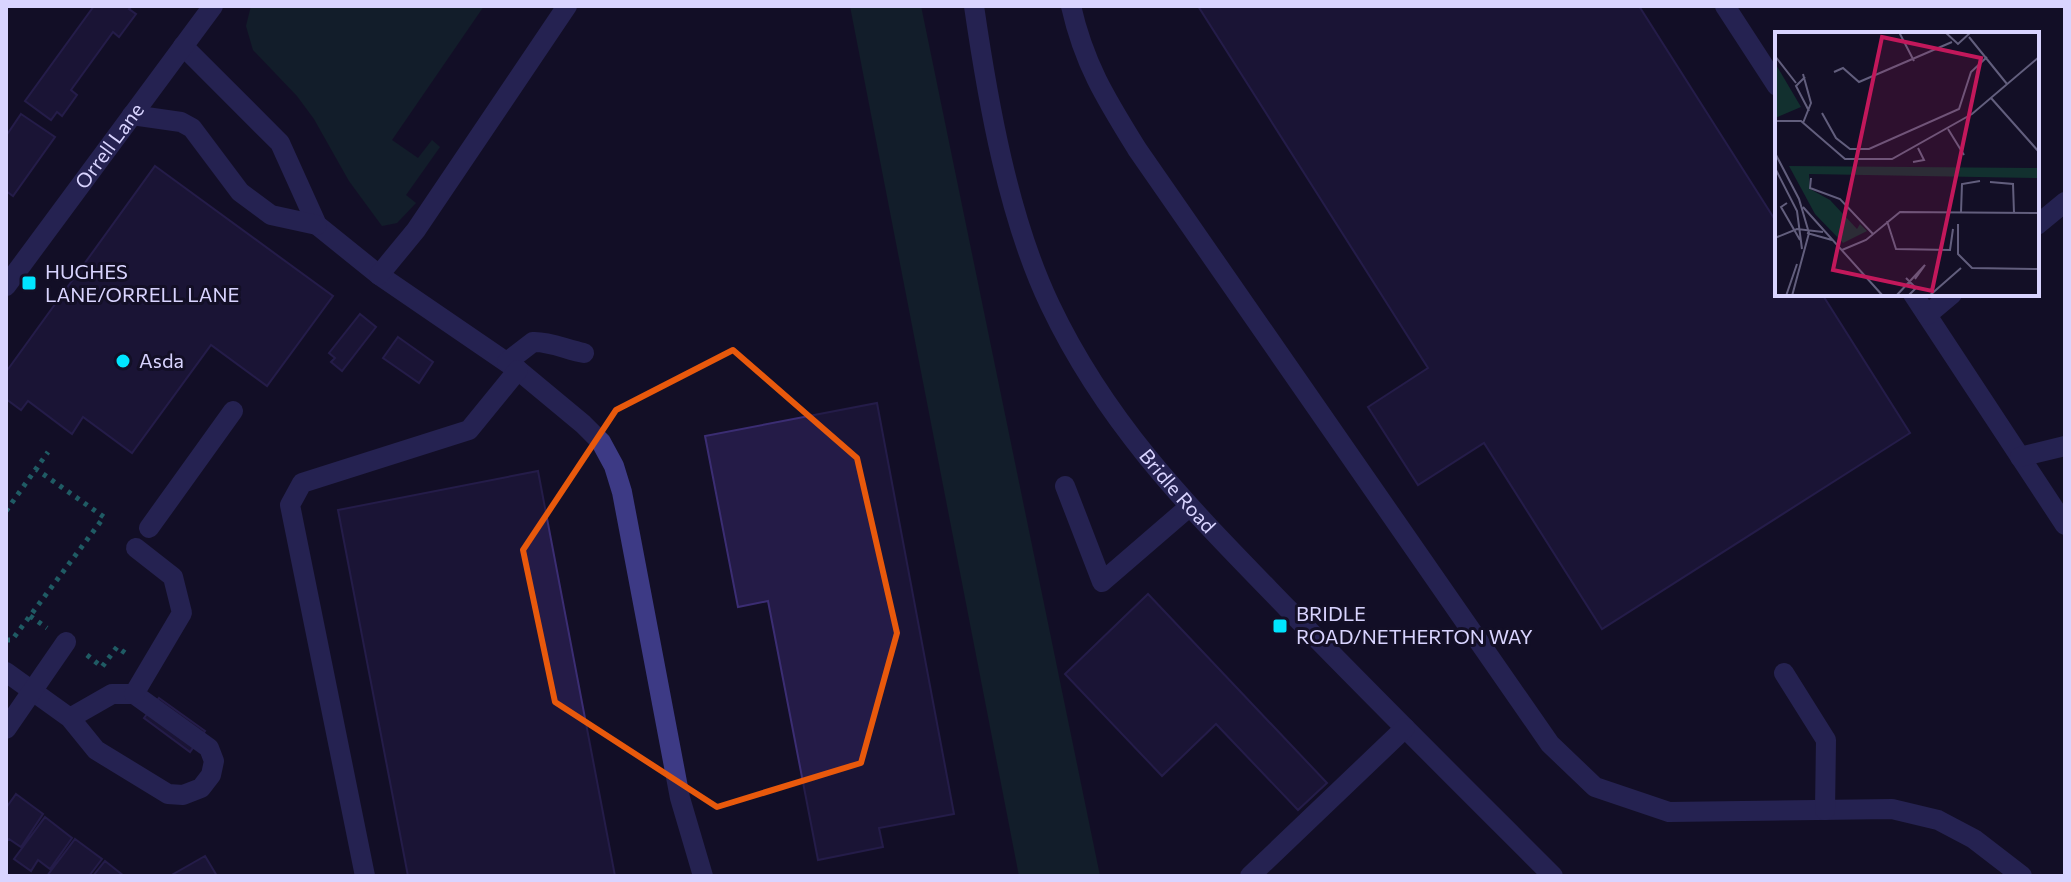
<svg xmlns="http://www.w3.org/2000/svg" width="2071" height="882" viewBox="0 0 2071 882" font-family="Commissioner,sans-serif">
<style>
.green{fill:#12302f}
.building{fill:#241b47;stroke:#3b2d73;stroke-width:2}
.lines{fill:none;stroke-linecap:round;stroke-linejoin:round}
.path{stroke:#2fb8b0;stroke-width:5;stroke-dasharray:4 6;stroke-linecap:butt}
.minor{stroke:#3d3a85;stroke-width:20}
.marked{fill:none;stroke:#e8590c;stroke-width:6;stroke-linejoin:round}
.poi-dot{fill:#00e5ff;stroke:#130f26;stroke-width:3}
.labels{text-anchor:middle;stroke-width:6;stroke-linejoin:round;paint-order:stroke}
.street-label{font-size:20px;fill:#d9d4ff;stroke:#130f26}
.poi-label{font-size:20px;fill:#d9d4ff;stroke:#130f26;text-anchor:start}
.inset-road{fill:none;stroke:#625e7d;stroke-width:2}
.view{fill:#c2185b;fill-opacity:0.15;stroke:#c2185b;stroke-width:4}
.inset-edge{fill:none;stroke:#d9d4ff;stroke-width:4}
</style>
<rect width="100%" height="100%" fill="#130f26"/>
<path class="green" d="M251 6H484L392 140 418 158 432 140 440 147 406 195 416 203 397 223 382 226 349 181 314 119 297 96 253 50 246 26Z
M850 6H921L1100 876H1019Z"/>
<path class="building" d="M94 6H132L129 9 136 14 119 37 113 32 71 90 77 95 62 116 57 112 51 120 25 101Z
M1198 6H1639L1777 223V294H1822L1910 433 1602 629 1484 443 1418 485 1368 407 1428 368Z
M21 114 55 137 13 196 6 191V136Z
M155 166 333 296 267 386 211 345 132 453 83 417 72 434 28 401 21 410 6 399V372Z
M360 314 376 327 342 371 331 362 335 358 329 353Z
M398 337 433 362 419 383 383 358Z
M877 403 954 814 879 828 883 847 818 860 768 601 738 607 705 436Z
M538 471 615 876H408L338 510Z
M1148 594 1327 783 1298 810 1216 724 1162 776 1065 674Z
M159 698 205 731 190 752 144 718Z
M16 794 43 814 21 847 9 839 6 842V808Z
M45 817 72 838 50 869 38 860 31 871 14 859Z
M75 839 102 859 89 876H47Z
M205 856 217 876H170Z
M105 861 124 876H93Z"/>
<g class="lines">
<path class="path" d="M6 511 48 452
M30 616 47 628
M6 640H12L104 517 36 469
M87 655 102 667 117 647 128 655"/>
<g class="minor">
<path id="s1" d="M974 6C988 102 1008 217 1050 305 1109 429 1194 512 1288 609 1375 699 1464 787 1553 876"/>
<path d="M1071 6C1084 64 1106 99 1137 149L1550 744 1595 787 1669 812 1892 809 1938 820 1974 839 2022 876"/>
<path d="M1725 6 1777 86"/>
<path d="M183 46 280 143 317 225 379 275 518 370 583 424 601 442 614 466 622 492 680 798 703 876"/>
<path d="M132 115 181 122 192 128 240 192 271 215 317 225"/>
<path d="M2037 225 2065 202"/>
<path d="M379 275 416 230 567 6"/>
<path id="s2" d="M6 286 213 6"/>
<path d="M1913 294 2065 525"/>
<path d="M1927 315 1952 294"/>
<path d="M507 362 533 342C549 341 567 350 584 353"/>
<path d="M2020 457 2065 446"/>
<path d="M1065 486 1102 582 1189 507"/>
<path d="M149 528 233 411"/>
<path d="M6 672 70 718 112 694H134L209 748 214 761 211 775 201 788 183 795 168 794 96 750 70 718"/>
<path d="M1784 673 1826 740 1825 810"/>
<path d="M134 694 182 613 173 577 136 548"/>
<path d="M6 729 66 642"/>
<path d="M365 876 290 505 302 483 469 430 518 370"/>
<path d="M1250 876 1405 728"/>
</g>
</g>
<path d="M0 0H2071V882H0ZM733 350 857 458 897 633 861 763 717 807 555 702 523 550 616 410Z" fill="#130f26" fill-opacity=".55" fill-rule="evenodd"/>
<path class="marked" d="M733 350 857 458 897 633 861 763 717 807 555 702 523 550 616 410Z"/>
<g class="poi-dot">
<rect x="21" y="275" width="16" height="16" rx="4"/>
<circle cx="123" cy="361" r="8"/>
<rect x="1272" y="618" width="16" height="16" rx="4"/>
</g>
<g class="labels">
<g class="street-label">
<text dy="7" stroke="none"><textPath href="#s2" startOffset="174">Orrell Lane</textPath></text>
<text dy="7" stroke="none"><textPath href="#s1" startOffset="536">Bridle Road</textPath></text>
</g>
<g class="poi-label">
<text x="45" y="279">HUGHES<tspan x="45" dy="23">LANE/ORRELL LANE</tspan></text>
<text x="139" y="368">Asda</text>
<text x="1296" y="621">BRIDLE<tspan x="1296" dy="23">ROAD/NETHERTON WAY</tspan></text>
</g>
</g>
<g transform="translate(1775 32)">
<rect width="264" height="264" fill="#130f26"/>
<path d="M0 31 26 75 0 86ZM14 134 264 136V146L34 142 35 157 55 168 82 197 85 192 92 199 68 211 40 182Z" fill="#12302f"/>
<path class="inset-road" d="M124 0 139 29M170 0 183 12 196 0M194 5 232 52M0 24 21 51M59 40 68 36 84 50 177 10M28 42 36 71 28 91M30 45 21 54 34 79M216 66 264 120M47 81 61 106 75 117H94L184 77 196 40 212 25M0 89H26L70 127H117L197 82 264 25M173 97 189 123M0 121 24 167 34 201 17 264M138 130 149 128 143 116M0 136 22 179 27 217M36 146 35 156 65 167 98 202M215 150 238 152 239 181M12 171 6 175 25 208M28 175 108 264M186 180 187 152 205 149M112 189 121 217 175 218 178 197M183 192V222L197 236 264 237M32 201 57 208M0 206 22 197 48 200M67 218 91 208 125 180 264 181M131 246 141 256 133 264M11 264 22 232M121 264 150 233 140 247M154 264 186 236"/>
<path class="view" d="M107 5 206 26 157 259 58 238Z"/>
<rect width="264" height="264" class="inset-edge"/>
</g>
<rect width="2071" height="882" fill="none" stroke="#d9d4ff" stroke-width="16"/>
</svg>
